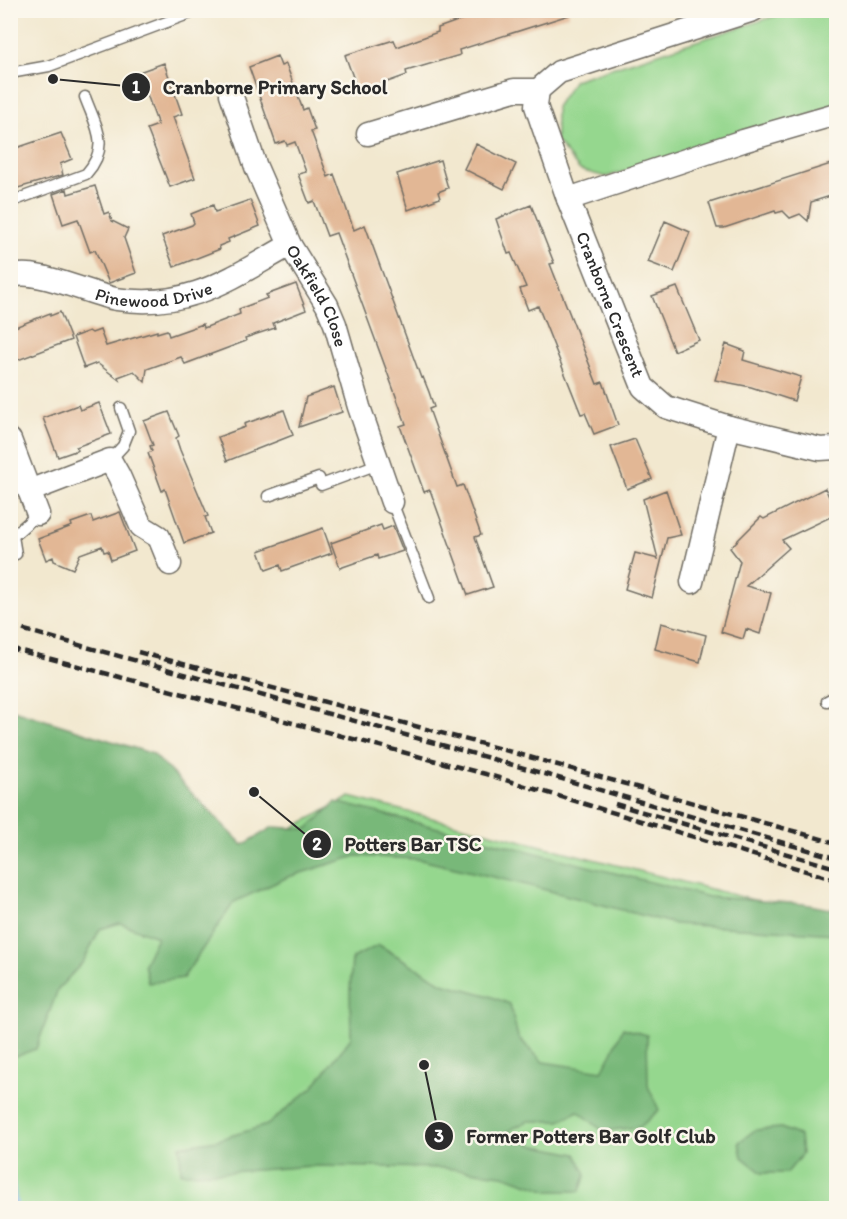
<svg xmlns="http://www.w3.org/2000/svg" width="847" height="1219" viewBox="0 0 847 1219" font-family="Itim,sans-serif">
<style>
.green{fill:#95d78e;stroke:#60815c;stroke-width:1.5}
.forest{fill:#78b879;stroke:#527252;stroke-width:1.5}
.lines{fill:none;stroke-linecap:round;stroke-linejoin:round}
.stream{stroke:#7eaee9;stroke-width:7}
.building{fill:#e2b795}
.service-casing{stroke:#716d64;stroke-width:13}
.minor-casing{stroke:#716d64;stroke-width:25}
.service{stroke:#fff;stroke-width:10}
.minor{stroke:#fff;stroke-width:22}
.rail{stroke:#2b2b2b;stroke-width:4.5;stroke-dasharray:9 4.5;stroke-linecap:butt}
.labels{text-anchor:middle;stroke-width:5;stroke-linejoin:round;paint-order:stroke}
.street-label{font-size:18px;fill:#2b2b2b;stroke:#fbf7ec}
.leader{fill:none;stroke:#2b2b2b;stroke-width:2}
.callout-dot{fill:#2b2b2b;stroke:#fbf7ec;stroke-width:2}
.mark-label{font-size:18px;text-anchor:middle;font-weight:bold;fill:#fff}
.callout-label{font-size:20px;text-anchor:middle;font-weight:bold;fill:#2b2b2b;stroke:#fbf7ec;stroke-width:5;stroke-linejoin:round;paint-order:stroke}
</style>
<rect width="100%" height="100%" fill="#fbf7ec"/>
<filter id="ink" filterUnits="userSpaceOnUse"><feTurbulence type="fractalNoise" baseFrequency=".0167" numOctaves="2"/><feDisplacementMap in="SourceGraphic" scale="12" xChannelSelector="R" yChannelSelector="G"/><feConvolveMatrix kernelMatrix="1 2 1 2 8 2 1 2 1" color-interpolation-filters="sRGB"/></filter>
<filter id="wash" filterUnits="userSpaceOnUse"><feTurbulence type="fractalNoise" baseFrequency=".008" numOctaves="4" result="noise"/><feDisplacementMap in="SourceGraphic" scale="24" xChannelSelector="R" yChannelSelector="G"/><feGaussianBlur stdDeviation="1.35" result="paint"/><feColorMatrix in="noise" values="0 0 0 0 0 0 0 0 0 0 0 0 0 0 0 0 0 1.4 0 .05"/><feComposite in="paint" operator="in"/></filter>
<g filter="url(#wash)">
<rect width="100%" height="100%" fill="#f2e8cf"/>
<path class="green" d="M791 11H836V107L606 177 580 170 556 141V107L574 80Z
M10 712 248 852 350 797 836 921V1208H11Z"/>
<path class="forest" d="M10 709 153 754 243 845 273 827 307 829 336 802 709 897 804 904 836 910V934L675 924 523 884 417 859 356 856 288 877 234 902 183 978 148 983 144 964 157 937 120 923 100 929 83 962 58 989 36 1049 11 1058Z
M379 945 442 983 487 995 510 1004 518 1037 543 1062 602 1071 612 1053 623 1028 647 1035 648 1086 659 1110 640 1127 603 1131 578 1111 560 1121H528L508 1131 532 1145 576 1154 586 1174 580 1191H549L503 1175 444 1168 312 1166 230 1172 181 1173 180 1146 217 1140 267 1125 313 1087 351 1038 350 991 352 958Z
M781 1128 800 1136 802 1154 787 1173H762L742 1157 739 1142 755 1130Z"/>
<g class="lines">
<path class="stream" d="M10 1177 15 1208"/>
</g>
<g id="blocks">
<path class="building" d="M488 10H568L569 15 459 50 460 55 406 71 407 75 365 90 364 86 357 88 345 55 394 40 397 47 438 32V28Z
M277 56 281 66 286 64 303 110 307 108 315 130 311 131 328 177 334 174 354 230 365 225 421 378 423 377 429 392 434 407 429 409 457 487 463 485 481 535 475 537 493 587 468 595 430 490 424 492 411 456 400 426 406 424 393 388 336 233 327 236 314 201 309 203 298 174 306 172 295 142 287 145 285 141 276 144 249 67Z
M164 63 182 114 173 117 195 178 170 187 147 129 158 125 139 72Z
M61 133 72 159 60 164 63 175 18 188 10 182V150Z
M476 144 516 164 504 189 464 169Z
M440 160 448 188 438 192 440 198 408 210 397 174Z
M837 162V194L811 202 808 221 800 214 790 218 783 211 776 213 775 211 724 228H717L709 203Z
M95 186 104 214 109 212 112 221 128 229 124 238 136 273 109 283 95 250 90 252 78 219 63 224 53 194 67 189 68 194Z
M250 200 260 226 228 239 229 242 219 246 220 249 174 267 162 236 192 225 194 223 191 214 213 205 215 212Z
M531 205 554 263 550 264 576 330 597 384 603 382 618 425 594 434 585 413 581 414 538 306 528 310 520 289 526 287 511 253 508 254 496 219Z
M665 221 690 232 674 272 648 262Z
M296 284 306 310 273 323 275 328 245 338 246 341 185 364 181 357 147 369 145 382 134 371 118 377 119 380 97 363 84 368 73 337 89 331 92 333 100 330 106 346 157 331V333L167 330 169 336 203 324 204 328 240 314 239 309 268 298 266 295Z
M677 287 699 340 674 351 652 296Z
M60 312 71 340 10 363V329L50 313V316Z
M726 344 745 351 743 360 801 377 794 401 751 387 715 380Z
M334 387 342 412 299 427 306 397Z
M99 403 111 434 76 447 78 450 58 457 43 418 78 405 80 410Z
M284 410 293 435 227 461 218 437 245 427 244 424Z
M169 412 179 436 176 438 180 450 208 516 205 517 211 533 184 543 165 489 162 491 148 453 152 451 150 446 153 445 144 421Z
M635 439 652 479 627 489 611 447Z
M825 488 837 514 782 540 789 548 746 586 771 593 760 634 746 629 743 639 721 632 740 561 730 548 761 517 764 519Z
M666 490 681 535 667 538 652 598 625 589 635 553 658 559 643 499Z
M120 512 135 551 111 560 108 551 104 552 102 546 80 554 73 569 54 561 53 557 46 560 38 539 72 526 71 523 91 516 93 522Z
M381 525 383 530 393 526 403 551 378 559 377 555 340 568 331 543Z
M323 528 332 553 282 571 280 565 266 570 259 551Z
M661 623 706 635 700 662 655 649Z"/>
</g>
</g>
<g filter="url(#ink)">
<use href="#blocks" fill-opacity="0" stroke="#716d64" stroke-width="1.5"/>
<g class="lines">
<g class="service-casing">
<path id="service" d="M10 73 49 66 199 10
M10 202 86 174C111 146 96 127 85 97
M110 460 123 446 129 431 121 408
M268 496 319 478 321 485 378 464
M392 502 429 598
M16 554 13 536 38 514
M827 701 836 696"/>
</g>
<g class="minor-casing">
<g id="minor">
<path id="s1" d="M538 90 536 106 568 199 643 387 666 407 729 427 820 449 836 448"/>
<path id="s2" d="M231 94 256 167 290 245 327 305 335 324 359 407 392 502"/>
<path d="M368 134 514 90H538L559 72 753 10"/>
<path d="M568 199 743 141 836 114"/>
<path id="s3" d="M10 278C29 265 92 295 116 299 189 310 229 279 290 245"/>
<path d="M10 440 38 514"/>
<path d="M29 491 110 460 119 476 141 526 159 537 170 564"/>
<path d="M692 582 729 427"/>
</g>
</g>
<use href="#service" class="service"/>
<use href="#minor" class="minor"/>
<path class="rail" d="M10 626 489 758 836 858
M10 648 489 775 836 880
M138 652 490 746 836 843
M615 804 836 868"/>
</g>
</g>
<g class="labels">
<g class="street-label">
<text dy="6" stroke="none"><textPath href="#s3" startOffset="148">Pinewood Drive</textPath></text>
<text dy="6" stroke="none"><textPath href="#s2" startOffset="220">Oakfield Close</textPath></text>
<text dy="6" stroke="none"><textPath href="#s1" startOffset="228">Cranborne Crescent</textPath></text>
</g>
</g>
<path class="leader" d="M53 79L136 87M254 792L317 844M424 1065L439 1136"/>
<g class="callout-dot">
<circle cx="53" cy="79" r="6"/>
<circle cx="254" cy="792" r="6"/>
<circle cx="424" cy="1065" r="6"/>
<circle cx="136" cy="87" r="15"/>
<circle cx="317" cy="844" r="15"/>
<circle cx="439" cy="1136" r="15"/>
</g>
<g class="mark-label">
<text x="136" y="93">1</text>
<text x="317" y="850">2</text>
<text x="439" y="1142">3</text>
</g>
<g class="callout-label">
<text x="275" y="94">Cranborne Primary School</text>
<text x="413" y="851">Potters Bar TSC</text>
<text x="591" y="1143">Former Potters Bar Golf Club</text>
</g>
<rect width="847" height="1219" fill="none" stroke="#fbf7ec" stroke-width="36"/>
</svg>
